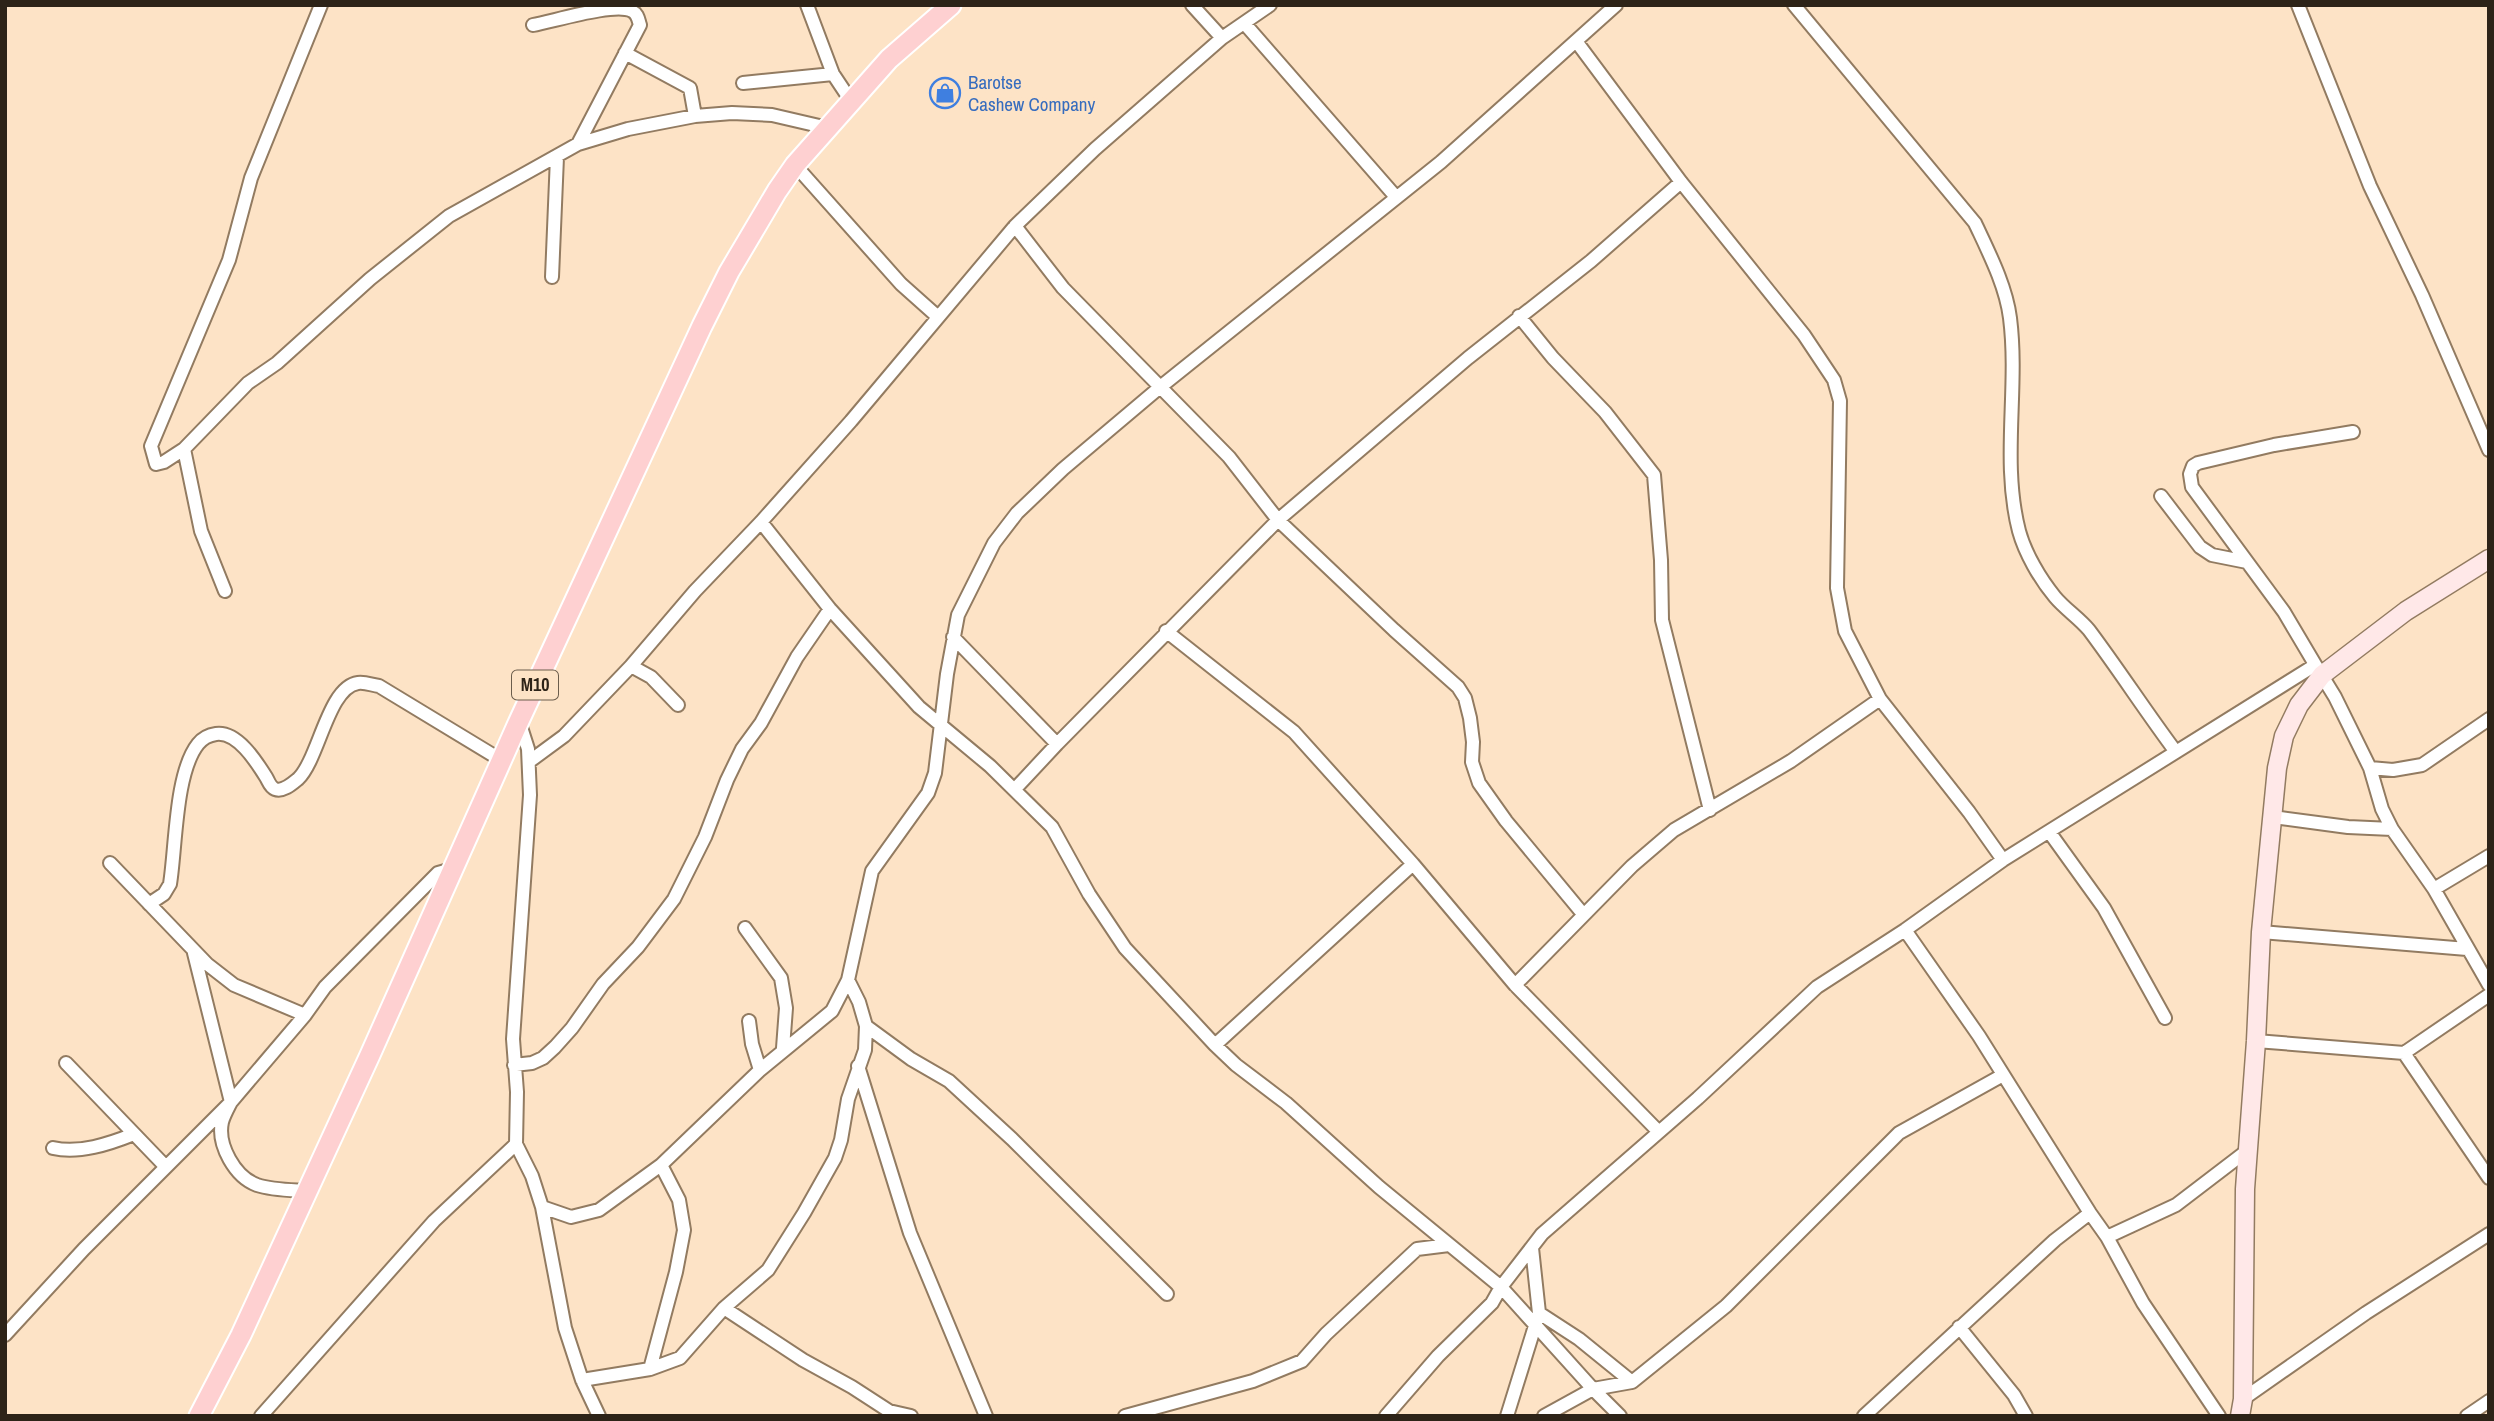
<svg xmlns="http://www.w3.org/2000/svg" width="2494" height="1421" viewBox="0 0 2494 1421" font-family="'Archivo Narrow',sans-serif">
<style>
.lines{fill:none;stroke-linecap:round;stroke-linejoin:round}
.minor-casing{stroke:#927b61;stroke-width:16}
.secondary-casing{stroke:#927b61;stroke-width:21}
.primary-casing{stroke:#fff;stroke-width:23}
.minor{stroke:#fff;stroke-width:12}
.secondary{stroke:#ffe8e8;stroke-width:18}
.primary{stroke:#fed0d1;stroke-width:19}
.labels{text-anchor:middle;stroke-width:7;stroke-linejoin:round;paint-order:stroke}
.shield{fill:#fde3c6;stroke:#6b5d4c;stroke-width:2}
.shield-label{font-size:18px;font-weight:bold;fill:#2d2318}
.shop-label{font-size:19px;fill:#366cbe;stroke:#fde3c6;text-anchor:start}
</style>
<rect width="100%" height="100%" fill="#fde3c6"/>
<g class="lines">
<g class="minor-casing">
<path id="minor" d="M321 5 251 178 229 260 151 446 156 464 164 462 184 449 248 383 277 363 370 279 449 216 578 144 628 129 695 116 732 113 772 115 828 128
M807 5 833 74 851 101
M1192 5 1222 38
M1794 5 1975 223C1989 253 2006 286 2010 318 2019 389 2001 461 2019 531 2025 553 2040 579 2055 597 2065 609 2079 618 2089 630 2119 670 2146 712 2176 752
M2298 5 2370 186 2422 295 2489 450
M1245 24 1396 197
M533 25C555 21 615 2 632 11 638 14 638 19 640 25L578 144
M1576 41 1681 182 1804 335 1834 380 1840 401 1837 588 1845 631 1880 699 1969 812 2003 860
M625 53 690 88 695 116
M743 83 833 74
M795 165 901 284 938 317
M1015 226 1063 288 1229 457 1278 520 1394 630 1458 687 1465 698 1470 718 1473 742 1472 762 1479 783 1506 821 1583 914
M552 277 557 157
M1519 316 1553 358 1605 412 1654 475 1661 560 1662 620 1710 810
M184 449 201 531 225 591
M2161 496 2200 547 2212 555 2247 562
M761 522 830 609 919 707 990 766 1052 827 1089 894 1125 948 1215 1045 1236 1065 1286 1103 1379 1187 1501 1287 1593 1389 1620 1416
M1166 631 1294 732 1413 864 1515 985 1659 1132
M953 637 1057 744 1278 520 1468 358 1591 261 1681 182
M631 666 651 677 678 705
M2316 666 2284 612 2192 487 2190 474 2193 466 2198 463 2274 445 2353 432
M519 721 528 749 530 795 513 1039 517 1092 516 1144 532 1176 542 1207 565 1328 582 1380 599 1416
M530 761 564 736 631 666 695 591 761 522 851 421 1015 226 1095 149 1222 38 1270 5
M2370 768 2393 770 2422 765 2489 719
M1015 789 1057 744
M2273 817 2348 827 2392 829
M2050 833 2104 908 2165 1018
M110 863 207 964 234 985 305 1015
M2434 889 2489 856
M149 904 164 894 170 884C176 847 175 773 198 744 202 739 209 735 216 734 237 731 256 761 266 777 269 782 270 787 275 789 283 792 292 784 298 779 319 759 328 687 358 683 365 682 372 685 379 686L501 760
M745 928 781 978 786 1008 783 1048
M1905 930 1979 1036 2090 1213 2107 1237 2143 1303 2219 1416
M2261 932 2467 949
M194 953 231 1102C228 1108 224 1115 222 1122 217 1145 235 1177 257 1185 272 1190 290 1190 306 1191
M1515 985 1632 866 1674 830 1791 761 1880 699
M749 1021 752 1044 760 1070
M866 1026 911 1059 949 1081 1012 1139 1167 1294
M2256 1041 2404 1053 2489 1178
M1215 1045 1413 864
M2404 1053 2489 995
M66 1063 166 1167
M514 1065 532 1063 543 1058 555 1047 572 1028 603 984 638 947 674 899 705 837 727 780 742 749 761 723 797 657 830 609
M858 1066 910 1233 986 1416
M53 1148C79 1154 109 1144 134 1134
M542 1207 571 1217 599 1210 661 1165 760 1070 832 1011 848 980 872 871 928 793 935 773 947 674 958 615 994 543 1017 513 1063 469 1159 388 1441 162 1616 5
M2107 1237 2176 1205 2248 1150
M724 1308 803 1360 852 1387 889 1411 911 1416
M1539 1313 1579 1339 1632 1382
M1959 1327 2014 1395 2026 1416
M5 1335 84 1249 231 1102 305 1015 325 987 438 873 452 869
M650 1369 676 1272 684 1230 679 1200 661 1165
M582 1380 650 1369 680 1358 724 1308 768 1270 804 1213 835 1158 841 1140 848 1099 865 1050 866 1026 859 1002 848 980
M2243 1399 2366 1313 2489 1234
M261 1416 434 1221 516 1144
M1125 1416 1253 1381 1302 1361 1326 1334 1417 1249 1449 1245
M1386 1416 1438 1356 1492 1303 1501 1287 1542 1234 1698 1098 1817 987 1905 930 2003 860 2312 667 2316 666 2335 697 2370 768 2382 809 2392 829 2434 889 2489 985
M1507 1416 1539 1313 1532 1248
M1544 1416 1593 1389 1632 1382 1726 1306 1899 1133 2003 1075
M1864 1416 2055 1240 2090 1213
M2467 1416 2489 1401"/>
</g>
<g class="secondary-casing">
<path id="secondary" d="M2240 1416 2243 1399 2245 1189 2256 1041 2261 932 2277 768 2284 736 2299 705 2322 675 2406 611 2489 559"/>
</g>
<g class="primary-casing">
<path id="primary" d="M199 1416 241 1335 370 1055 519 721 702 326 729 272 777 191 795 165 889 59 951 5"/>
</g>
<use href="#minor" class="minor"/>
<use href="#secondary" class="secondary"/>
<use href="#primary" class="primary"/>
</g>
<defs>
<g id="shop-ring" transform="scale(1.575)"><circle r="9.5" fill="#fde3c6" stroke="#3f7fe0" stroke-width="1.5"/><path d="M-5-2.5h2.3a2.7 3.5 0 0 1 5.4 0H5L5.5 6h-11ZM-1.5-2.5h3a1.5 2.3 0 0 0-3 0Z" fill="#3f7fe0"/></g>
</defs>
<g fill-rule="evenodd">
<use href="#shop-ring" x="945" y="93"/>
</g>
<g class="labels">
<rect class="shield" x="512" y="670.5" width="46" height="29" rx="5"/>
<g class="shield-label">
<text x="535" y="691">M10</text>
</g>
<g class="shop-label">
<text x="968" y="89">Barotse<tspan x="968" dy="22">Cashew Company</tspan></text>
</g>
</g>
<rect width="2494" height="1421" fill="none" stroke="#2d2318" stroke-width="14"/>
</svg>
